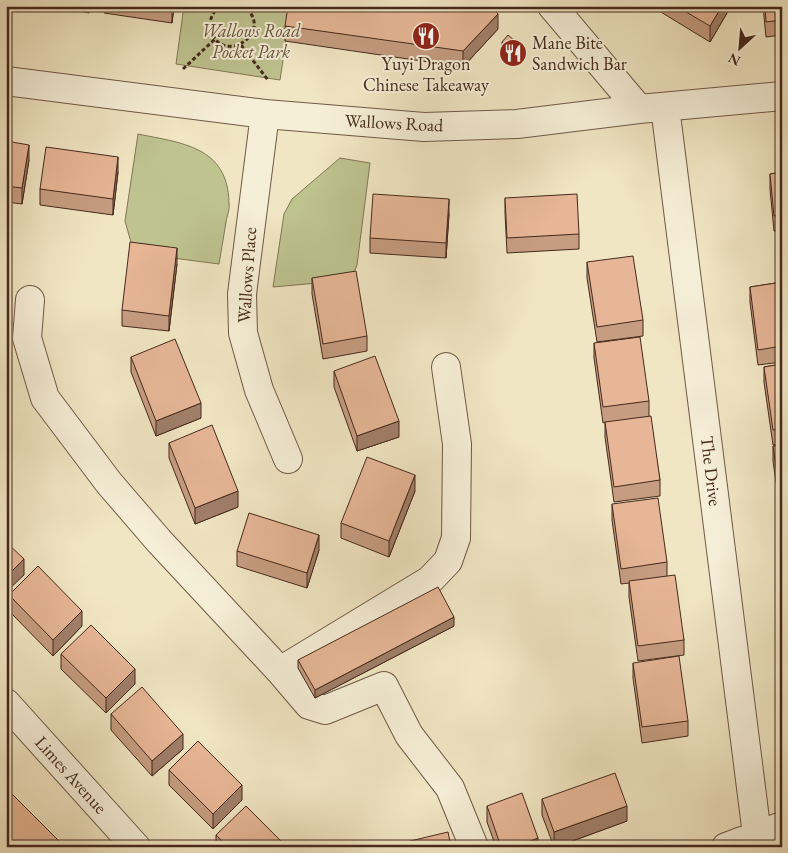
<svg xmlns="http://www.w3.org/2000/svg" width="788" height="853" viewBox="0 0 788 853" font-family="'EB Garamond',serif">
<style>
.green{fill:#bec390;stroke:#827656}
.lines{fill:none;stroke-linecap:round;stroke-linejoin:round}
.minor-casing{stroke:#705846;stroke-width:30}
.path{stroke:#45291c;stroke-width:3;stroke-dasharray:4 2.5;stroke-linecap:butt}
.minor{stroke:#f6efd8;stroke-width:28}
.wall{fill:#c69d81;stroke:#45291c}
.shaded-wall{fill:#a17f69;stroke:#45291c}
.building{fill:#e6b696;stroke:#45291c}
.labels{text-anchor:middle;stroke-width:4;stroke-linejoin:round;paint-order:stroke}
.park-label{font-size:18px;font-style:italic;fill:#635039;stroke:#f6efd8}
.poi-label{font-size:18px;fill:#45291c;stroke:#f6efd8;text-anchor:start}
.street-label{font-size:18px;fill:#45291c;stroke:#f6efd8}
</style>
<rect width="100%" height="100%" fill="#f1e6c3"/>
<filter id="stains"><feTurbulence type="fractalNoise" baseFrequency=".004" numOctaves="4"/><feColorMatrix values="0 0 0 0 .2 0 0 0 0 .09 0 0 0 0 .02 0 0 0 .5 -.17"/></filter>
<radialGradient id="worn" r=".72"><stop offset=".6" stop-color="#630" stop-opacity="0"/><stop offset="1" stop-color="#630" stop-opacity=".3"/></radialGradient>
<path class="green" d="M184 6H291L280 80 176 64Z
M138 134C181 143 228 146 229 203 230 209 227 216 226 222 224 236 221 250 219 264L134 253 125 221Z
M340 158 370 163 357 265 351 280 273 287 284 214 292 199Z"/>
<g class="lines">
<g class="minor-casing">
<path id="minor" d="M552 6 639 109
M6 81 265 114 424 127 517 124 639 109 782 96
M665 107 757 835
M265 114 242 294 243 333 259 390 288 459
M30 300 27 338 45 398 109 483 159 541 280 671
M446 367 457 444 456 538 448 561 430 580 280 671 309 705 325 710 384 686 409 735 450 788 474 847
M6 703 136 847
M726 847 782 826"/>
</g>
<path class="path" d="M220 6C213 12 208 20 211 30 221 68 278 31 243 6
M241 45 268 80
M183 69 215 39"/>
<use href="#minor" class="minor"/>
</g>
<path class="wall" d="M52 6H90L89 13Z
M104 6H174L172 23 104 13Z
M651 6H727V13L710 42Z
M763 6H782V35L766 37Z
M285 26 498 29 463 67 285 41Z
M502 42 523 56 517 63 502 51Z
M6 141 29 160 22 204 6 202Z
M118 172 113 215 40 205V189Z
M782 172V230L774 231 770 189V174Z
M505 198 579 234V249L507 253 505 213Z
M449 214 446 258 370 253V238Z
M587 262 643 320V336L597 342 587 278Z
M177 264 169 331 122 326V310Z
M312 278 367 336V351L323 359 312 294Z
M782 282V362L758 365 750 302V287Z
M594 343 649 401V416L660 480V496L614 502 605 437V422L603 423 594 358Z
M131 357 201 418 156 436 131 372Z
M782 364V444L773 445 764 382V367Z
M334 371 399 437 357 451 334 387Z
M169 443 238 507 195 524 169 458Z
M782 445V524L773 461V446Z
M415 491 389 557 341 538V523Z
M612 504 667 562V576L684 640V655L638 661 629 597V583L621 584 612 520Z
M319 550 307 588 237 566V551Z
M9 595 82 626 53 656 9 611Z
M454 626 315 698 298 668V660Z
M61 654 135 684 106 713 61 669Z
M633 663 688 721V736L642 743 633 678Z
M111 714 183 749 152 776 111 730Z
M169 770 242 800 213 829 169 785Z
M6 792 62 847H6Z
M542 799 627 821 556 847H554L542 815Z
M487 806 538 847H496L487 822Z
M216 835 287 847H216Z"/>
<path class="shaded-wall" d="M172 6H174L172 23Z
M722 6H727V13L710 42V26Z
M498 14V29L463 67V51Z
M523 48V56L517 63V55Z
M29 145V160L22 204V188Z
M118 157V172L113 215V199Z
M449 199V214L446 258V243Z
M177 248V264L169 331V316Z
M201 403V418L156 436V421Z
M399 421V437L357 451V436Z
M415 475V491L389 557V541Z
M238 491V507L195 524V508Z
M319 535V550L307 588V573Z
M24 559V575L6 592V577Z
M82 611V626L53 656V640Z
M454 617V626L315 698V690Z
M135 669V684L106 713V698Z
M183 734V749L152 776V761Z
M242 785V800L213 829V814Z
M627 806V821L556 847H554V832Z
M538 838V847H515Z"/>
<path class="building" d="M288 6H491L498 14 463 51 285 26Z
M676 6H722L710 26Z
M765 6H782V20L766 22Z
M508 35 523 48 517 55 502 42Z
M6 141 29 145 22 188 6 186Z
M46 147 118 157 113 199 40 189Z
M782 172V215L774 216 770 174Z
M373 194 449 199 446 243 370 238Z
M577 194 579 234 507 238 505 198Z
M130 242 177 248 169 316 122 310Z
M633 256 643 320 597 327 587 262Z
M356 271 367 336 323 344 312 278Z
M782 282V346L758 350 750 287Z
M640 337 649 401 603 407 594 343Z
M175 339 201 403 156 421 131 357Z
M375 356 399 421 357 436 334 371Z
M782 364V429L773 430 764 367Z
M651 416 660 480 614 487 605 422Z
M212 425 238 491 195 508 169 443Z
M782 445V508L773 446Z
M367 457 415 475 389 541 341 523Z
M658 498 667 562 621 569 612 504Z
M249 513 319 535 307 573 237 551Z
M6 542 24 559 6 577Z
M38 566 82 611 53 640 9 595Z
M675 575 684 640 638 646 629 581Z
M438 587 454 617 315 690 298 660Z
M91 625 135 669 106 698 61 654Z
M679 656 688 721 642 727 633 663Z
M142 687 183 734 152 761 111 714Z
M198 741 242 785 213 814 169 770Z
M615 773 627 806 554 832 542 799Z
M8 790 62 844 60 847H11L6 842V792Z
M522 793 538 838 515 847H501L487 806Z
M246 806 287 847H228L216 835Z
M448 832 451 847H385Z"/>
<defs>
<g id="restaurant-disc" transform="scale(1.4375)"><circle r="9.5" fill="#8f2418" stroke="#f6efd8"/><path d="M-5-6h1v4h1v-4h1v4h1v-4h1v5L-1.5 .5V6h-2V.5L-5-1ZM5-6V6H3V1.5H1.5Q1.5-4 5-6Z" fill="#fff"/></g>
</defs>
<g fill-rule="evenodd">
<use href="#restaurant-disc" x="426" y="36"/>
<use href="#restaurant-disc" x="513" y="53"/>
</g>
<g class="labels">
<g class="park-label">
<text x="251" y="37">Wallows Road<tspan x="251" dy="21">Pocket Park</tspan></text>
</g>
<g class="poi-label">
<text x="532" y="49">Mane Bite<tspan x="532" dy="21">Sandwich Bar</tspan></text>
<text x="426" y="70" text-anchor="middle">Yuyi Dragon<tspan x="426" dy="21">Chinese Takeaway</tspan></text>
</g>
<g class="street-label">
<text transform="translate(394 123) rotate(3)" y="6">Wallows Road</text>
<text transform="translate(247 275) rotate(-86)" y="6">Wallows Place</text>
<text transform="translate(711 471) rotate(83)" y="6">The Drive</text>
<text transform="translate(71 775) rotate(48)" y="6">Limes Avenue</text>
</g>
</g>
<rect width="788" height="853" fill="none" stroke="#f1e6c3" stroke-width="25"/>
<rect x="8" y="8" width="773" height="838" fill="none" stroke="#45291c" stroke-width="2.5"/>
<rect x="12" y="12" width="763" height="828" fill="none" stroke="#45291c"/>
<g transform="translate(740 48) rotate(206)" stroke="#f6efd8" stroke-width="4" paint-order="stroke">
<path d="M0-4L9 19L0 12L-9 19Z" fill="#45291c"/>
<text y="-8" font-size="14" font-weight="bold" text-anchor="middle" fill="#45291c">N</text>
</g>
<rect width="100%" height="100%" filter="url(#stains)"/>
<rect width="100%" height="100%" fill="url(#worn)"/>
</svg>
